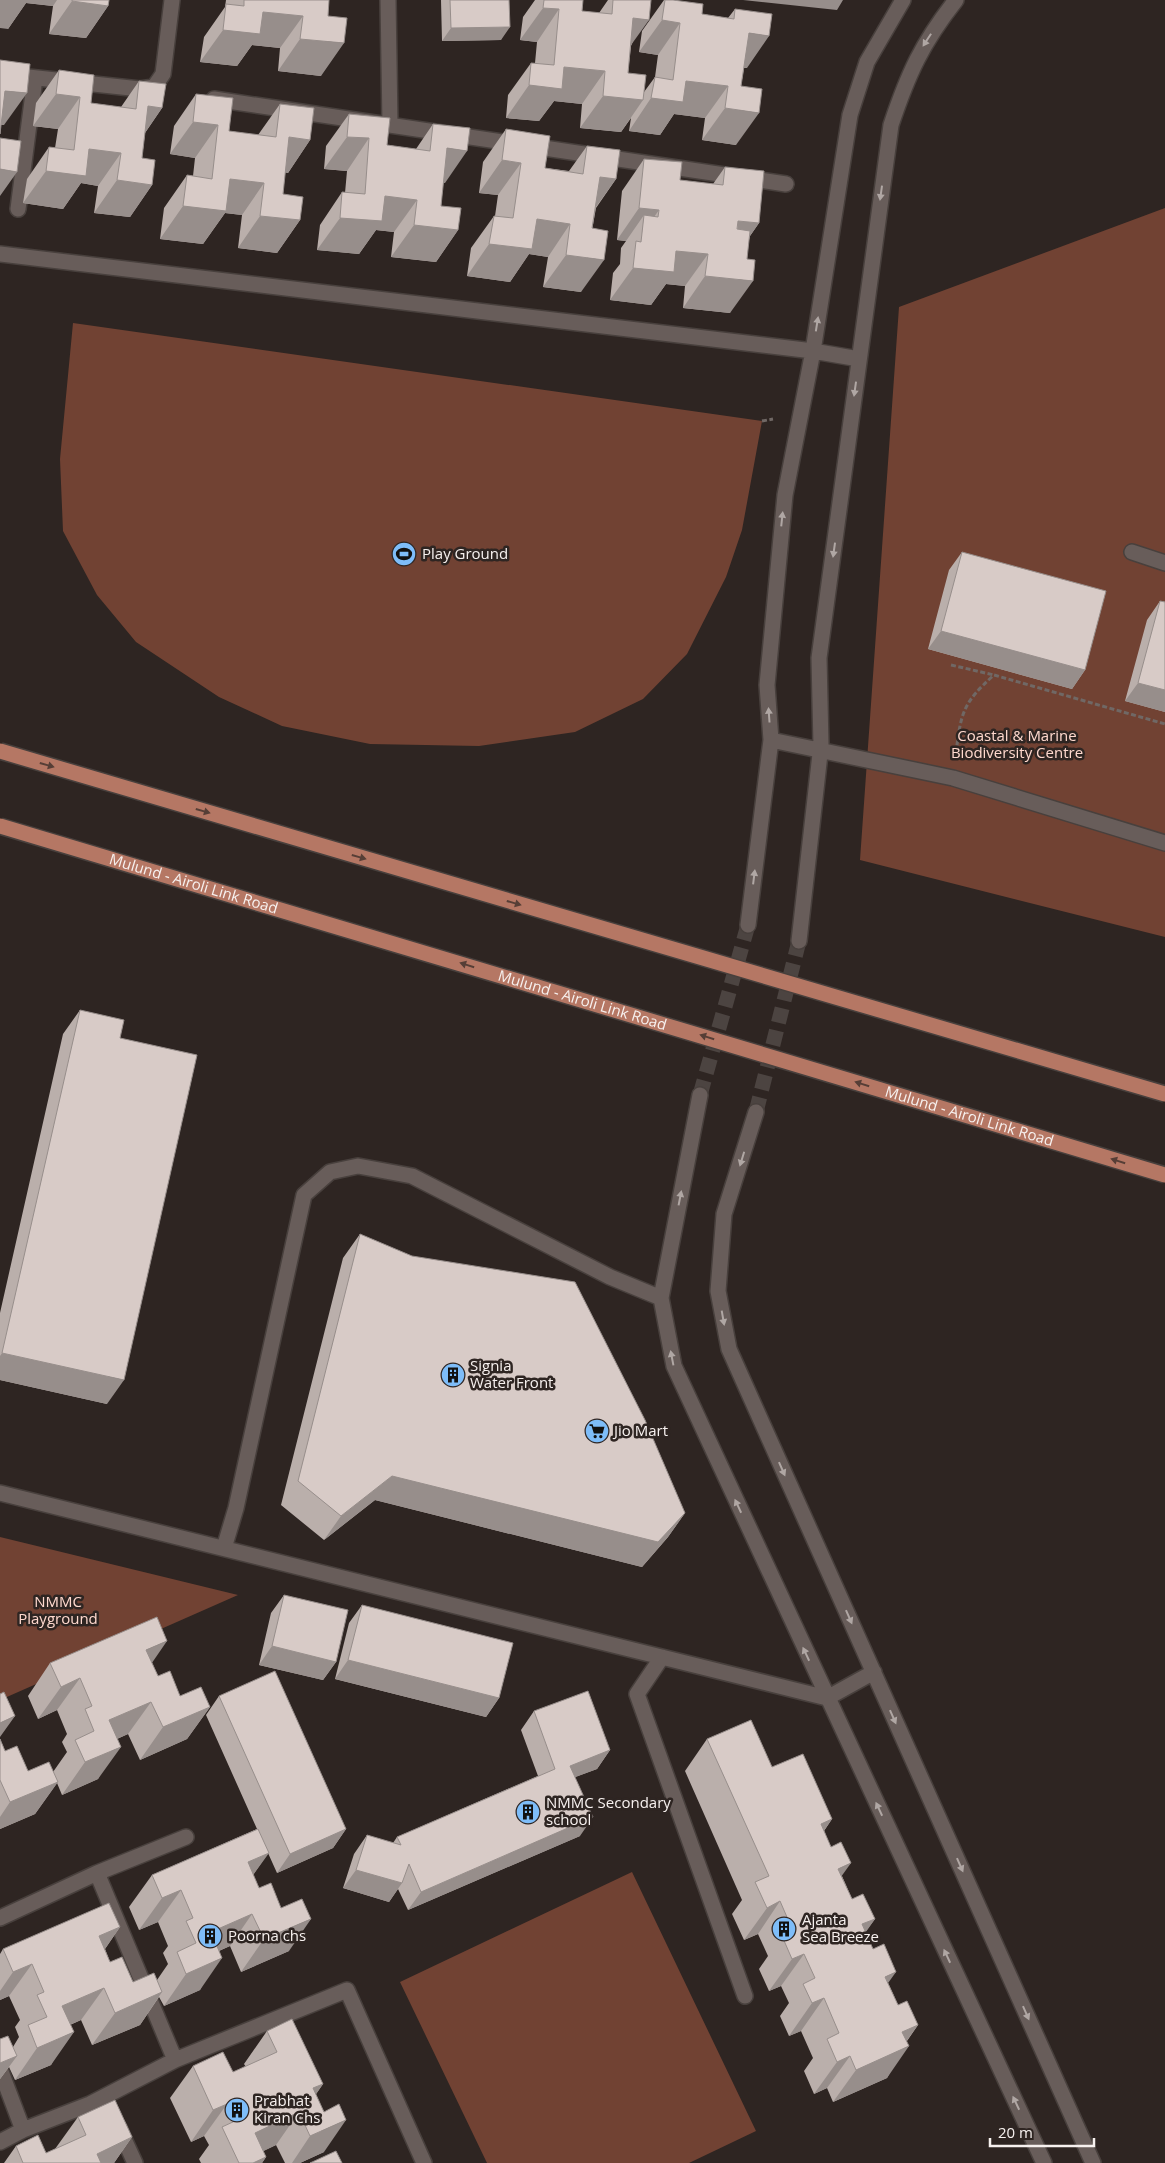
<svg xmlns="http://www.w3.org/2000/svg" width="1165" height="2163" viewBox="0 0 1165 2163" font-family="'Open Sans',sans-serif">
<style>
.green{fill:#714233}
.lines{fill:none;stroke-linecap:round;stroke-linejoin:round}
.minor-tunnel{stroke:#4c4441;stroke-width:15;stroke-dasharray:15 8;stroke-linecap:butt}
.minor-casing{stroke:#48403d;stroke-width:18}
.path{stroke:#706865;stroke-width:3;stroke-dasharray:5 2.5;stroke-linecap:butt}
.minor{stroke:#685d5a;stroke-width:15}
.major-bridge-casing{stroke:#48403d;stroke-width:18;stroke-linecap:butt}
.major-bridge{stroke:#b57764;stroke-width:15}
.wall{fill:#baafab}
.shaded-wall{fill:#978e8b}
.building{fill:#d8cbc7;stroke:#978e8b}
.oneway{fill:#b0a7a4}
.oneway2{fill:#563e36}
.labels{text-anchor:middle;stroke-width:5;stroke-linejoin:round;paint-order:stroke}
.poi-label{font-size:15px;fill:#f7f1ef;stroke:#2e2522;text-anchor:start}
.park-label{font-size:15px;fill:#ffd9ce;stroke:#2e2522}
.street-label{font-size:15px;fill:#f7f1ef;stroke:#2e2522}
</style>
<rect width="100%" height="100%" fill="#2e2522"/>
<path class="green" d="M1165 208V937L860 860 899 307Z
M73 323 762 421 742 530 726 577 687 654 643 699 575 732 479 746 370 744 282 726 219 697 136 642 97 595 63 531 60 459Z
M0 1537 238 1595 0 1700Z
M632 1872 756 2131 689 2163H487L400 1982Z"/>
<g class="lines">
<path class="minor-tunnel" d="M700 1095 748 925
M756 1112 799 941"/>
<g class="minor-casing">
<path id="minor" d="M388 0 390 124
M0 74 140 89 154 87 163 74 172 0
M214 99 786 184
M18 209 35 78
M0 254 813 351 859 359
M1132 552 1165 563
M771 740 953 778 1165 843
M748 925 771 740 767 685 785 495 813 351 850 115 867 62 903 0
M799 941 821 745 819 658 891 125C908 74 922 43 956 0
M700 1095 661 1298 674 1366 1044 2163
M756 1112 724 1214 718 1291 729 1349 1093 2163
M0 1493 827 1698 874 1672
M224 1548 236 1508 304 1195 330 1172 358 1166 412 1176 610 1277 661 1298
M662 1657 637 1694 745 1996
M97 1873 175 2060
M0 1918 97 1873 186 1837
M0 2069 23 2130
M119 2128 135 2163
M0 2142 23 2130 90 2104 175 2060 347 1990 424 2163"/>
</g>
<path class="path" d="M762 421 773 419
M951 665 994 675
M956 753C961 712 963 703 994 675L1165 724"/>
<use href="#minor" class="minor"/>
<g class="major-bridge-casing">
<g id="major-bridge">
<path d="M0 751 1165 1094"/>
<path id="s1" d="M0 826 1165 1175"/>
</g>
</g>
<use href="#major-bridge" class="major-bridge"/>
</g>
<path class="wall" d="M0 0H109L108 6 86 38 49 34 53 6 26 3 8 29Z
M226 0H329L321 76 278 71 280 48 252 45 237 66 200 62 204 37 225 7Z
M441 0H509L501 40 442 41Z
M535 0H583L582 11 599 13 608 0H651L631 46 628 73 644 92 655 77 658 55 639 52 642 31 664 0H673L702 14 728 18 735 9 747 68H744L741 86 736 145 702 140 705 118 674 114 660 135 629 131 631 118 621 132 580 128 582 104 554 101 539 121 506 118 508 95 531 63H535L537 42 520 40 523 17Z
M59 70 91 103 121 107 139 81 162 108 145 133 142 158 152 185 130 217 94 213 98 186 81 183 63 209 23 203 27 179 49 147 55 148 58 129 33 126 36 103Z
M196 94 229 131 258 135 280 104 310 140 288 173 285 172 283 194 300 220 277 253 238 248 242 215 225 213 203 244 160 239 164 208 187 175 193 176 195 158 170 154 174 126Z
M349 114 387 145 416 149 433 124 445 183H443L441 206 458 230 436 262 391 257 394 232 376 230 359 254 317 250 320 225 342 192 345 193 347 171 324 169 326 146Z
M506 129 545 168 569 171 587 146 616 179 596 208 581 292 543 287 548 257 529 254 510 282 467 276 471 248 494 216H495L498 195 479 193 483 162Z
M644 159 680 180 713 184 725 167 759 223 750 236 730 313 683 308 685 286 666 284 651 305 610 300 613 273 620 264 621 248 626 241 617 240 622 191Z
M962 552 1085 670 1072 689 928 649 949 570Z
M1160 601 1165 602V712L1125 701 1147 620Z
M80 1010 120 1038 107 1404 0 1380V1313L63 1034Z
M360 1234 685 1513 668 1537 642 1567 375 1500 324 1540 281 1505 343 1258Z
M284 1595 336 1662 323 1680 259 1665 271 1613Z
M362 1605 499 1698 486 1717 335 1679 349 1623Z
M50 1663H152L158 1676 180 1696 210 1707 187 1739 140 1760 128 1734 117 1739 98 1779 62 1795 57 1783 35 1814 0 1829V1739L5 1751 28 1771 53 1772 67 1752 62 1742 67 1734 57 1710 38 1719 28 1696Z
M219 1696 346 1829 333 1848 277 1873 268 1853 253 1875 289 1951 241 1972 230 1946 219 1951 200 1990 164 2006 159 1997 140 2025 92 2045 81 2020 70 2025 51 2065 15 2080 9 2067 0 2079V2039L13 2047 19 2037 15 2027 20 2020 9 1996 0 2000V1954L3 1949 120 1927 105 1949 110 1962 133 1982 157 1980 168 1964 163 1953 168 1946 158 1922 139 1930 129 1907 152 1875 257 1829 206 1715Z
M534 1711 610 1750 597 1769 575 1777 580 1836 408 1910 398 1889 389 1902 343 1888 354 1854 367 1835 393 1843 397 1837 538 1776 521 1730Z
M707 1739 772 1767 832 1819 824 1831 842 1876 852 1899 875 1919 865 1932 898 2005 918 2025 907 2041 887 2078 833 2102 827 2088 814 2094 804 2071 813 2058 801 2031 789 2036 780 2016 789 2003 781 1986 769 1991 759 1969 768 1956 758 1934 744 1940 732 1914 742 1900 685 1771Z
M267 2031 323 2084 316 2094 324 2152 300 2163H285L276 2145 263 2151 266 2157 262 2163H201L199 2159 209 2145 204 2136 191 2142 170 2098 193 2066 233 2072 246 2067 244 2064Z
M78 2117 132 2137 114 2163H4L16 2146 46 2153 55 2149Z"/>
<path class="shaded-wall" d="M0 0H57L53 6 26 3 8 29 0 28Z
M743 0H843L837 10Z
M72 1 108 6 86 38 49 34Z
M543 8 559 9 537 42 520 40Z
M263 12 303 16 280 48 252 45 237 66 200 62 223 30Z
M633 18 649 20 626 52Z
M662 20 680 23 658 55 639 52Z
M510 27 501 40 442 41 451 28Z
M749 33 769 36 747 68 726 66Z
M300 39 344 43 321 76 278 71Z
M564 67 605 71 582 104 554 101 539 121 506 118 529 85Z
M686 81 728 86 705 118 674 114 660 135 629 131 651 98Z
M5 91 27 93 4 125H0Z
M56 94 80 97 58 129 33 126Z
M603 96 643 100 621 132 580 128Z
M148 106 162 108 140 140Z
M725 108 759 113 736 145 702 140Z
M193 122 218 125 195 158 170 154Z
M289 137 310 140 288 173 267 170Z
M347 137 369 138 347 171 324 169Z
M447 148 467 151 445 183 424 181Z
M89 149 121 153 98 186 81 183 63 209 23 203 46 171Z
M502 160 521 163 498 195 479 193Z
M0 169 17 172 0 196Z
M600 177 616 179 593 211Z
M230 179 264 183 242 215 225 213 203 244 160 239 183 206Z
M117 180 152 185 130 217 94 213Z
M385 196 417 200 394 232 376 230 359 254 317 250 340 218Z
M639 208 659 210 642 234 644 215 626 241 617 240Z
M260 216 300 220 277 253 238 248Z
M537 219 570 224 548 257 529 254 510 282 467 276 489 244Z
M738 221 759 223 736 256Z
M414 225 458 230 436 262 391 257Z
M676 251 708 254 685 286 666 284 651 305 610 300 633 268Z
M566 255 604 260 581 292 543 287Z
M705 276 753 281 730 313 683 308Z
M941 631 1085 670 1072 689 928 649Z
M1138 683 1165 690V712L1125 701Z
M2 1353 124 1380 107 1404 0 1380V1356Z
M392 1476 685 1513 668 1537 642 1567 375 1500 324 1540 341 1516Z
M167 1641 145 1673 146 1650Z
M272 1646 336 1662 323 1680 259 1665Z
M348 1660 499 1698 486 1717 335 1679Z
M80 1678 57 1710 38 1719 61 1687Z
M151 1702 128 1734 87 1752 109 1720Z
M210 1707 187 1739 140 1760 163 1727Z
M15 1716 0 1737V1723Z
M121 1747 98 1779 62 1795 85 1762Z
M610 1750 597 1769 557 1784 570 1766Z
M58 1782 35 1814 0 1829V1817L10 1802Z
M593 1817 580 1836 408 1910 421 1892Z
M832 1819 810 1851 821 1824Z
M346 1829 333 1848 277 1873 290 1854Z
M269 1853 246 1885 248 1862Z
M851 1863 828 1895 838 1869Z
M356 1870 402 1883 389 1902 343 1888Z
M181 1890 158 1922 139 1930 162 1898Z
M780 1901 758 1934 744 1940 767 1908Z
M252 1914 230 1946 188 1964 211 1932Z
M311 1919 289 1951 241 1972 264 1939Z
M875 1919 852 1952 862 1924Z
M120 1927 98 1959 99 1936Z
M804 1954 781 1986 769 1991 792 1959Z
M222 1958 200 1990 164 2006 186 1974Z
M32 1964 9 1996 0 2000V1991L13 1972Z
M896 1972 873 2004 885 1977Z
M104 1988 81 2020 39 2038 62 2006Z
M162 1992 140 2025 92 2045 115 2013Z
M824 1998 801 2031 789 2036 812 2003Z
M918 2025 900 2050 909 2046 887 2078 833 2102 856 2070 902 2032Z
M74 2032 51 2065 15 2080 37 2048Z
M17 2056 0 2079V2063Z
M850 2056 827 2088 814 2094 837 2062Z
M323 2084 301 2116 299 2112 276 2145 239 2163 255 2133 313 2088Z
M227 2104 204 2136 191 2142 213 2110Z
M346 2120 324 2152 300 2163H292L310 2136Z
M132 2137 114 2163H90L97 2154Z
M266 2157 262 2163H253Z"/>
<path class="building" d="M72 0H109L108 6 72 1Z
M244 0H329L328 16 347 18 344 43 300 39 303 16 263 12 260 34 223 30 226 4 244 6Z
M450 0H509L510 27 451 28Z
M544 0H583L582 11 612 14 613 0H651L649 20 633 18 628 73 646 75 643 100 603 96 605 71 564 67 562 89 529 85 531 63 554 65 559 9 543 8Z
M665 0H673L703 4 702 14 734 19 735 9 772 14 769 36 749 33 741 86 762 89 759 113 725 108 728 86 686 81 683 102 651 98 655 77 673 80 680 23 662 20Z
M0 60 30 64 27 93 5 91 0 134Z
M59 70 94 75 91 103 136 109 139 81 166 84 162 108 148 106 142 158 155 160 152 185 117 180 121 153 89 149 86 176 46 171 49 147 74 150 80 97 56 94Z
M196 94 233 98 229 131 276 137 280 104 314 108 310 140 289 137 283 194 303 197 300 220 260 216 264 183 230 179 226 211 183 206 187 175 212 179 218 125 193 122Z
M349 114 390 118 387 145 430 151 433 124 470 128 467 151 447 148 441 206 461 208 458 230 414 225 417 200 385 196 382 221 340 218 342 192 365 194 369 138 347 137Z
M506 129 550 136 545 168 583 174 587 146 620 150 616 179 600 177 592 228 608 231 604 260 566 255 570 224 537 219 532 249 489 244 494 216 513 218 521 163 502 160Z
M0 138 21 141 17 172 0 169Z
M644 159 682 162 680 180 723 185 725 167 764 171 759 223 738 221 737 229 750 231 747 259 755 260 753 281 705 276 708 254 676 251 674 272 633 268 636 241 641 242 644 215 658 217 659 210 639 208Z
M962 552 1106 591 1085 670 941 631Z
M1160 601 1165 602V690L1138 683Z
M80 1010 124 1020 120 1038 197 1055 124 1380 2 1353Z
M360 1234 412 1256 575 1282 645 1420 685 1513 658 1542 392 1476 341 1516 298 1481Z
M284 1595 348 1610 336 1662 272 1646Z
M362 1605 513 1643 499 1698 348 1660Z
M157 1617 167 1641 146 1650 158 1676 170 1671 180 1696 201 1687 210 1707 163 1727 151 1702 109 1720 121 1747 85 1762 75 1740 94 1731 85 1709 92 1706 80 1678 61 1687 50 1663Z
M275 1671 346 1829 290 1854 219 1696Z
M588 1691 610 1750 570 1766 593 1817 421 1892 409 1864 402 1883 356 1870 367 1835 401 1845 397 1837 555 1769 534 1711Z
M4 1692 15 1716 0 1723V1694Z
M751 1720 772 1767 803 1754 832 1819 821 1824 831 1847 841 1842 851 1863 838 1869 852 1899 863 1894 875 1919 862 1924 873 1949 884 1944 896 1972 885 1977 898 2005 907 2001 918 2025 902 2032 909 2046 856 2070 850 2056 837 2062 827 2039 839 2033 824 1998 812 2003 803 1984 815 1978 804 1954 792 1959 782 1936 793 1931 780 1901 767 1908 755 1882 769 1876 707 1739Z
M0 1739 5 1751 17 1746 28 1771 49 1762 58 1782 10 1802 0 1780Z
M258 1829 269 1853 248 1862 259 1888 271 1883 281 1908 302 1899 311 1919 264 1939 252 1914 211 1932 222 1958 186 1974 177 1952 196 1943 186 1921 193 1918 181 1890 162 1898 152 1875Z
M109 1903 120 1927 99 1936 110 1962 122 1957 133 1982 154 1973 162 1992 115 2013 104 1988 62 2006 74 2032 37 2048 28 2025 47 2017 37 1995 44 1992 32 1964 13 1972 3 1949Z
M292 2019 323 2084 313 2088 324 2112 339 2104 346 2120 310 2136 299 2112 255 2133 266 2157 253 2163H239L222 2127 235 2121 227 2104 213 2110 193 2066 223 2052 233 2072 277 2052 267 2031Z
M8 2036 17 2056 0 2063V2039Z
M115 2100 132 2137 97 2154 101 2163H23L16 2146 38 2135 46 2153 86 2135 78 2117Z
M336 2151 342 2163H310Z"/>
<defs><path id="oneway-solid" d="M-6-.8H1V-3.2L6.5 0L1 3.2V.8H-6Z" transform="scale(1.25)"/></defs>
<g class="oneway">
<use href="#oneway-solid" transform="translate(927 40) rotate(123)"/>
<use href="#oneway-solid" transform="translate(881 193) rotate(98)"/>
<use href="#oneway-solid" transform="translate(817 324) rotate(-81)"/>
<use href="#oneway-solid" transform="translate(855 389) rotate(98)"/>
<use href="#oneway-solid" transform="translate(782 519) rotate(-84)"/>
<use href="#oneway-solid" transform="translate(834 550) rotate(98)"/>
<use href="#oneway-solid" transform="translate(769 715) rotate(-94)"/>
<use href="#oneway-solid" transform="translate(754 877) rotate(-83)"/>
<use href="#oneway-solid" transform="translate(742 1159) rotate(107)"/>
<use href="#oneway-solid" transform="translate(680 1198) rotate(-79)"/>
<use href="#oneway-solid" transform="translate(723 1318) rotate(80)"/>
<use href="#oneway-solid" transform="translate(672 1358) rotate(-101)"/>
<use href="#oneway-solid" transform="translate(782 1469) rotate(66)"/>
<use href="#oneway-solid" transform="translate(738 1506) rotate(-115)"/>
<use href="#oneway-solid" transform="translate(849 1617) rotate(66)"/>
<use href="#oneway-solid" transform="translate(806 1654) rotate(-115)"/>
<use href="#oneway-solid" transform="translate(893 1717) rotate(66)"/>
<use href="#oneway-solid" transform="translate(879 1809) rotate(-115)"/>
<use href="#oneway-solid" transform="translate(960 1865) rotate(66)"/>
<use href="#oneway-solid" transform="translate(947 1956) rotate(-115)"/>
<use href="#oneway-solid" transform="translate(1026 2013) rotate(66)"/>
<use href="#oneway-solid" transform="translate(1016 2103) rotate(-115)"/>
</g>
<g class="oneway2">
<use href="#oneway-solid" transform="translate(47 765) rotate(16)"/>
<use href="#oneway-solid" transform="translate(203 811) rotate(16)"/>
<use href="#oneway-solid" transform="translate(359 857) rotate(16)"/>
<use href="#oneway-solid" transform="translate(514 903) rotate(16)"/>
<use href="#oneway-solid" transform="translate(467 965) rotate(-163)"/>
<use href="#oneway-solid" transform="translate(707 1037) rotate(-163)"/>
<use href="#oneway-solid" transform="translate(862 1084) rotate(-163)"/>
<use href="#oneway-solid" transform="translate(1118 1161) rotate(-163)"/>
</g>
<defs>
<g id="stadium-disc" transform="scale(1.25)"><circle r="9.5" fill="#7ebdf9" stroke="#2e2522"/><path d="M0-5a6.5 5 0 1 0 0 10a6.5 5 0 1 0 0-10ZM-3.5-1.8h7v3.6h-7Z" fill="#111"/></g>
<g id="building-disc" transform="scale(1.25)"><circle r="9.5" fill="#7ebdf9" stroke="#2e2522"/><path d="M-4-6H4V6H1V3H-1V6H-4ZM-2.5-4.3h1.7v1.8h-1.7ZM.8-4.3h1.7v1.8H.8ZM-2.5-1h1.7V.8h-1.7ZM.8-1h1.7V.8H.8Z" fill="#111"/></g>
<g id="supermarket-disc" transform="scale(1.25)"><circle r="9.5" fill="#7ebdf9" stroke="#2e2522"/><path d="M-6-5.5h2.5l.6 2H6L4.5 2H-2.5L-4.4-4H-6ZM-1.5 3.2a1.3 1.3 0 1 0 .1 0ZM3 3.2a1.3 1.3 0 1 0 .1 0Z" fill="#111"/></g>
</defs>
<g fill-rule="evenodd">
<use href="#stadium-disc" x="404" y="554"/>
<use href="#building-disc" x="453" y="1375"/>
<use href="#supermarket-disc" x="597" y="1431"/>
<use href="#building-disc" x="528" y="1812"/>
<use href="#building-disc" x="784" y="1929"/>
<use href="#building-disc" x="210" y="1936"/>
<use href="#building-disc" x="237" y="2110"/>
</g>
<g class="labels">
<g class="poi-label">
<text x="422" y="559">Play Ground</text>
<text x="470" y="1371">Signia<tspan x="470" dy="17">Water Front</tspan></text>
<text x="614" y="1436">Jio Mart</text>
<text x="546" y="1808">NMMC Secondary<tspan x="546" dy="17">school</tspan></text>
<text x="802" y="1925">Ajanta<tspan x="802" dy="17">Sea Breeze</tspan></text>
<text x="228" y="1941">Poorna chs</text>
<text x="254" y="2106">Prabhat<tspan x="254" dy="17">Kiran Chs</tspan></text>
</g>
<g class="park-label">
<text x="1017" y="741">Coastal &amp; Marine<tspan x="1017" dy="17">Biodiversity Centre</tspan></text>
<text x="58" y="1607">NMMC<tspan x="58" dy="17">Playground</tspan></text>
</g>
<g class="street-label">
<text dy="5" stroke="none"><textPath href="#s1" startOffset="202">Mulund - Airoli Link Road</textPath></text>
<text dy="5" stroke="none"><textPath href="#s1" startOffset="608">Mulund - Airoli Link Road</textPath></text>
<text dy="5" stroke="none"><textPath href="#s1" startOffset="1012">Mulund - Airoli Link Road</textPath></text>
</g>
</g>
<path d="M990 2138v8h104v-8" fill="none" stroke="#f7f1ef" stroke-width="2.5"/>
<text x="998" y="2138" font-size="15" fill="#f7f1ef" stroke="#2e2522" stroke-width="4" paint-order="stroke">20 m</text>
</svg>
